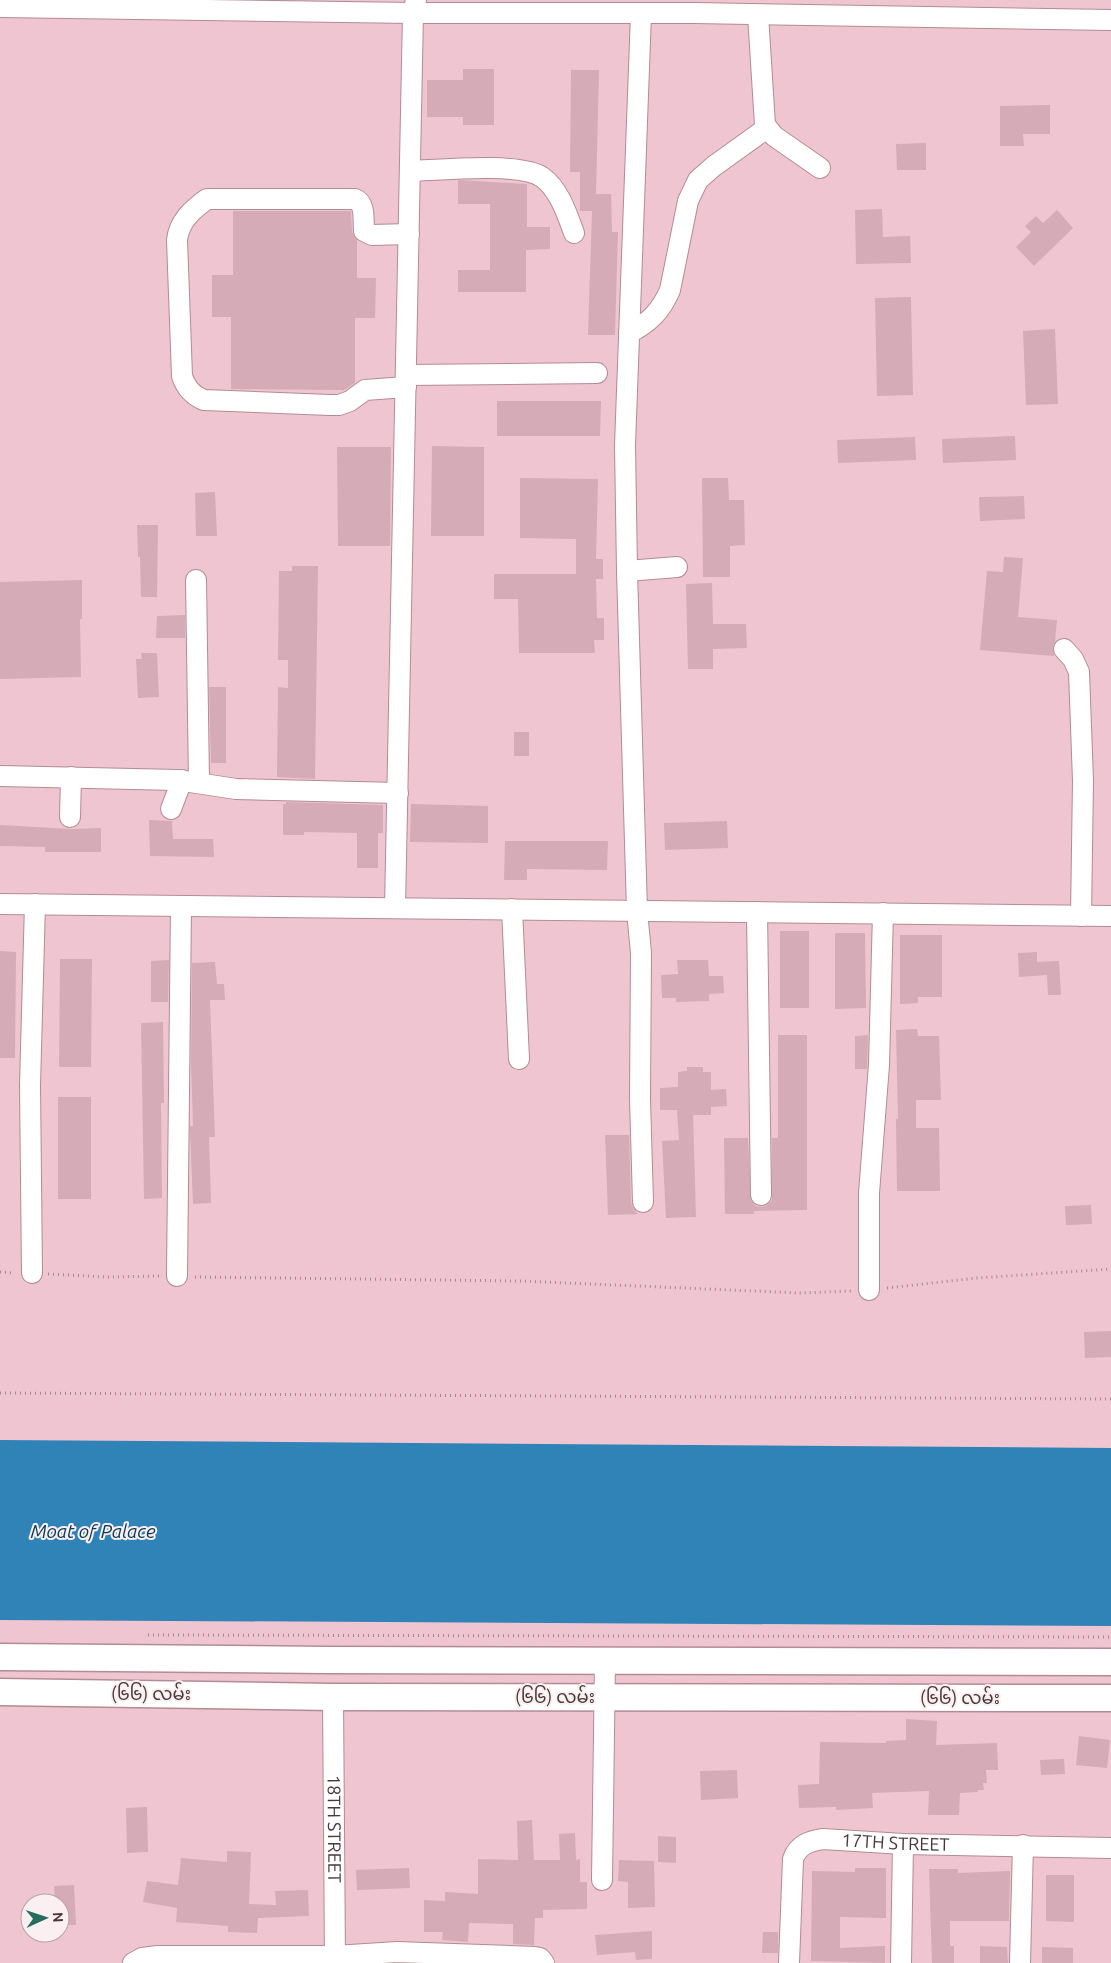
<svg xmlns="http://www.w3.org/2000/svg" width="1111" height="1963" viewBox="0 0 1111 1963" font-family="Ubuntu,'Noto Sans Myanmar',sans-serif">
<style>
.water{fill:#2f83b6}
.building{fill:#d4abb6}
.lines{fill:none;stroke-linecap:round;stroke-linejoin:round}
.minor-casing{stroke:#b38b96;stroke-width:22}
.major-casing{stroke:#b38b96;stroke-width:29}
.path{stroke:#a78891;stroke-width:3;stroke-dasharray:1 4;stroke-linecap:butt}
.minor{stroke:#fff;stroke-width:20}
.major{stroke:#fff;stroke-width:26}
.labels{text-anchor:middle;stroke-width:4;stroke-linejoin:round;paint-order:stroke}
.street-label{font-size:18px;fill:#48373c;stroke:#fceff2}
.water-label{font-size:19px;font-style:italic;fill:#093853;stroke:#fceff2}
</style>
<rect width="100%" height="100%" fill="#efc5d1"/>
<path class="water" d="M0 1440 1111 1448V1626L0 1620Z"/>
<path class="building" d="M463 69H494V125H463V117H427V80H463Z
M571 70H599L596 194H611L612 232H618L615 335H588L592 211H580V172H570Z
M1050 105V134H1023L1024 146H1000V106Z
M926 143V170H897L896 144Z
M458 180 527 184V227H550V249L526 250V292H458V270H490V204H458Z
M882 209 883 237 910 236 911 263 856 264 855 210Z
M1057 210 1073 228 1034 266 1016 247 1031 232 1025 226 1036 216 1043 223Z
M233 211H351L352 232 357 240V278H376L375 318H355V383L344 390 231 389V317H212V275H233Z
M911 297 913 395 877 396 875 298Z
M1055 329 1058 404 1026 405 1023 331Z
M497 401H601L600 436H497Z
M1015 436 1016 460 943 463 942 439Z
M915 437 916 460 838 463 837 440Z
M432 446 484 447V536H431Z
M337 447H391L390 546H338Z
M520 478 598 479 596 559H603V579H596L597 618H604V640H594L595 653H519L518 599H494V574H576V539L520 538Z
M702 478H728L729 500H744L745 545 730 546V577H703Z
M215 492 217 536H196L195 493Z
M1024 496 1025 519 980 521 979 497Z
M137 525H158L157 597H141L140 557H138Z
M1004 557 1023 558 1018 617 1057 620 1055 642 1053 646 1054 656 980 650 987 571 1003 572Z
M292 566H318L315 779 277 777 278 687 288 688V660H278L279 571H292Z
M82 580V619H80L81 677 0 679V582Z
M712 583 713 624H746L747 648 713 649V669H688L686 584Z
M185 615V638H156L157 616Z
M141 653H157L159 697 138 698 136 659H142Z
M209 687H226V763H211Z
M514 732H529V756H514Z
M286 802 383 805V833H378V868H357V833L304 832V835H283V804H286Z
M411 804 488 806V843L410 842Z
M149 820 172 821 173 839H213L214 857 150 856Z
M727 821 728 848 665 850 664 823Z
M0 825 70 829 101 828V852H45V847L0 846Z
M505 841H608L607 870 527 869V880H504Z
M780 931H809V1008H780Z
M835 933H865L866 1008 835 1009Z
M900 935H942V997H918V1003L900 1004Z
M0 951 16 952 15 1058H0Z
M1037 952V962L1059 961 1061 995H1048L1047 975 1019 977 1018 953Z
M60 959H92L91 1067H59Z
M169 960 168 1002H151V961Z
M677 960H708L709 976H723L724 993 709 994V1001L676 1002V998H662L661 975 678 974Z
M215 962 217 984H224L225 1000H210L215 1137H209L211 1203 193 1204 190 1130V1126H193L191 1062 192 963Z
M163 1022 164 1103H161L162 1198 144 1199 141 1023Z
M917 1029 918 1036H939L941 1100H916V1128H939L940 1191H897L896 1119H898L896 1030Z
M778 1035H807V1210L754 1211V1214H725L724 1138H748L751 1201 756 1206 762 1207 767 1205 772 1200V1138H778Z
M868 1035 867 1069H855V1036Z
M687 1067H703V1072H711V1090L726 1089 727 1106 711 1107V1115H693L696 1217 666 1218 662 1141 679 1140 677 1110H660V1088L678 1087V1072L687 1071Z
M58 1097H91V1199H58Z
M605 1135H629L631 1202 633 1208 638 1214 608 1215Z
M1091 1205 1092 1224 1066 1225 1065 1206Z
M1111 1331V1357L1085 1358 1084 1332Z
M906 1719 937 1721 936 1745 997 1743 998 1770H986L987 1783H983L984 1790H978V1792L960 1793 959 1815H928L929 1791 872 1793 873 1808 836 1810V1807L799 1808 798 1785 819 1784 820 1742 886 1743V1741L906 1740Z
M1079 1736 1110 1740 1107 1768 1076 1765Z
M1064 1759 1065 1774 1041 1775 1040 1760Z
M737 1770 738 1798 701 1800 700 1771Z
M147 1807 148 1852 127 1853 126 1808Z
M532 1820 534 1860H560L559 1834 575 1833 576 1860 580 1859V1882H587V1909L543 1910V1918H535L534 1945 513 1944V1924L469 1923 468 1942 442 1940 443 1932H424V1900L445 1901V1892L478 1894V1859L518 1860 517 1821Z
M658 1836 676 1837V1863L658 1862Z
M227 1851 251 1852 249 1904 276 1905 275 1891 308 1890 309 1916 258 1918 257 1933 228 1932V1926L176 1922 177 1908 143 1902 147 1881 178 1885 181 1858 227 1862Z
M619 1860 654 1861 655 1907 628 1908V1882L618 1881Z
M409 1868 410 1888 357 1890 356 1870Z
M855 1868H886V1918L840 1917V1948L885 1946V1963L811 1961 812 1871 855 1872Z
M929 1869H958V1873L1010 1871 1009 1921H950V1946H954V1963H932Z
M1046 1875H1074V1922L1046 1921Z
M74 1885 76 1925H60V1903H55L54 1886Z
M652 1931V1959L636 1960 635 1952 597 1955 595 1935Z
M763 1932H778V1953H762Z
M980 1946 1007 1947 1008 1963H980Z
M1042 1947 1073 1948V1963H1042Z"/>
<g class="lines">
<g class="minor-casing">
<g id="minor">
<path d="M0 7 413 13H694L1111 20"/>
<path d="M641 14 625 445 627 571 637 911 641 953 640 1099 643 1202"/>
<path d="M758 15 765 125 774 136 820 168"/>
<path d="M411 171C440 170 519 162 542 177 559 189 567 214 574 233"/>
<path d="M629 333C649 323 661 311 670 290L688 201 698 180 714 166 767 128"/>
<path d="M406 375 597 373"/>
<path d="M406 387 365 390 350 401 339 405H330L204 400C192 395 186 388 182 376L177 240C179 221 193 209 207 199H355C366 203 363 221 364 231L372 235 409 234"/>
<path d="M627 571 677 567"/>
<path d="M196 580 199 782"/>
<path d="M1064 649 1073 659 1079 672 1083 781 1081 916"/>
<path d="M0 776 177 780 236 789 398 793"/>
<path d="M171 809 182 780"/>
<path d="M70 817 71 777"/>
<path d="M0 904 1111 916"/>
<path d="M395 908 413 13 416 0"/>
<path d="M512 909 519 1059"/>
<path d="M757 912 761 1195"/>
<path d="M32 1273 30 1085 35 904"/>
<path d="M177 1276 181 906"/>
<path d="M869 1290V1193L879 1065 883 913"/>
<path id="s1" d="M333 1697 335 1963"/>
<path d="M602 1880 605 1660"/>
<path d="M133 1963 142 1958 158 1956H335L397 1952 535 1957 540 1958 544 1963"/>
<path id="s2" d="M789 1963 793 1859C798 1845 809 1841 823 1839L903 1844 1111 1848"/>
<path d="M901 1963 903 1844"/>
<path d="M1020 1963 1023 1845"/>
</g>
</g>
<g class="major-casing">
<path id="major" d="M0 1657 327 1660 1111 1662
M0 1692 333 1697 1111 1698"/>
</g>
<path class="path" d="M0 1272 14 1273
M48 1274 106 1277 159 1276
M195 1277 520 1281 801 1293 851 1291
M887 1288 977 1278 1111 1269
M0 1393 1111 1399
M148 1635 1111 1637"/>
<use href="#minor" class="minor"/>
<use href="#major" class="major"/>
</g>
<g class="labels">
<g class="street-label">
<text x="151" y="1700">(၆၆) လမ်း</text>
<text x="555" y="1703">(၆၆) လမ်း</text>
<text x="960" y="1704">(၆၆) လမ်း</text>
<text dy="6" stroke="none"><textPath href="#s1" startOffset="132">18TH STREET</textPath></text>
<text dy="6" stroke="none"><textPath href="#s2" startOffset="215">17TH STREET</textPath></text>
</g>
<g class="water-label">
<text x="93" y="1538">Moat of Palace</text>
</g>
</g>
<g transform="translate(45 1918) rotate(87)"><circle r="24" fill="#fceff2" stroke="#b4a5a9"/>
<path d="M0-4L9 19L0 12L-9 19Z" fill="#266c5f"/>
<text y="-8" font-size="14" font-weight="bold" text-anchor="middle" fill="#48373c">N</text>
</g>
</svg>
